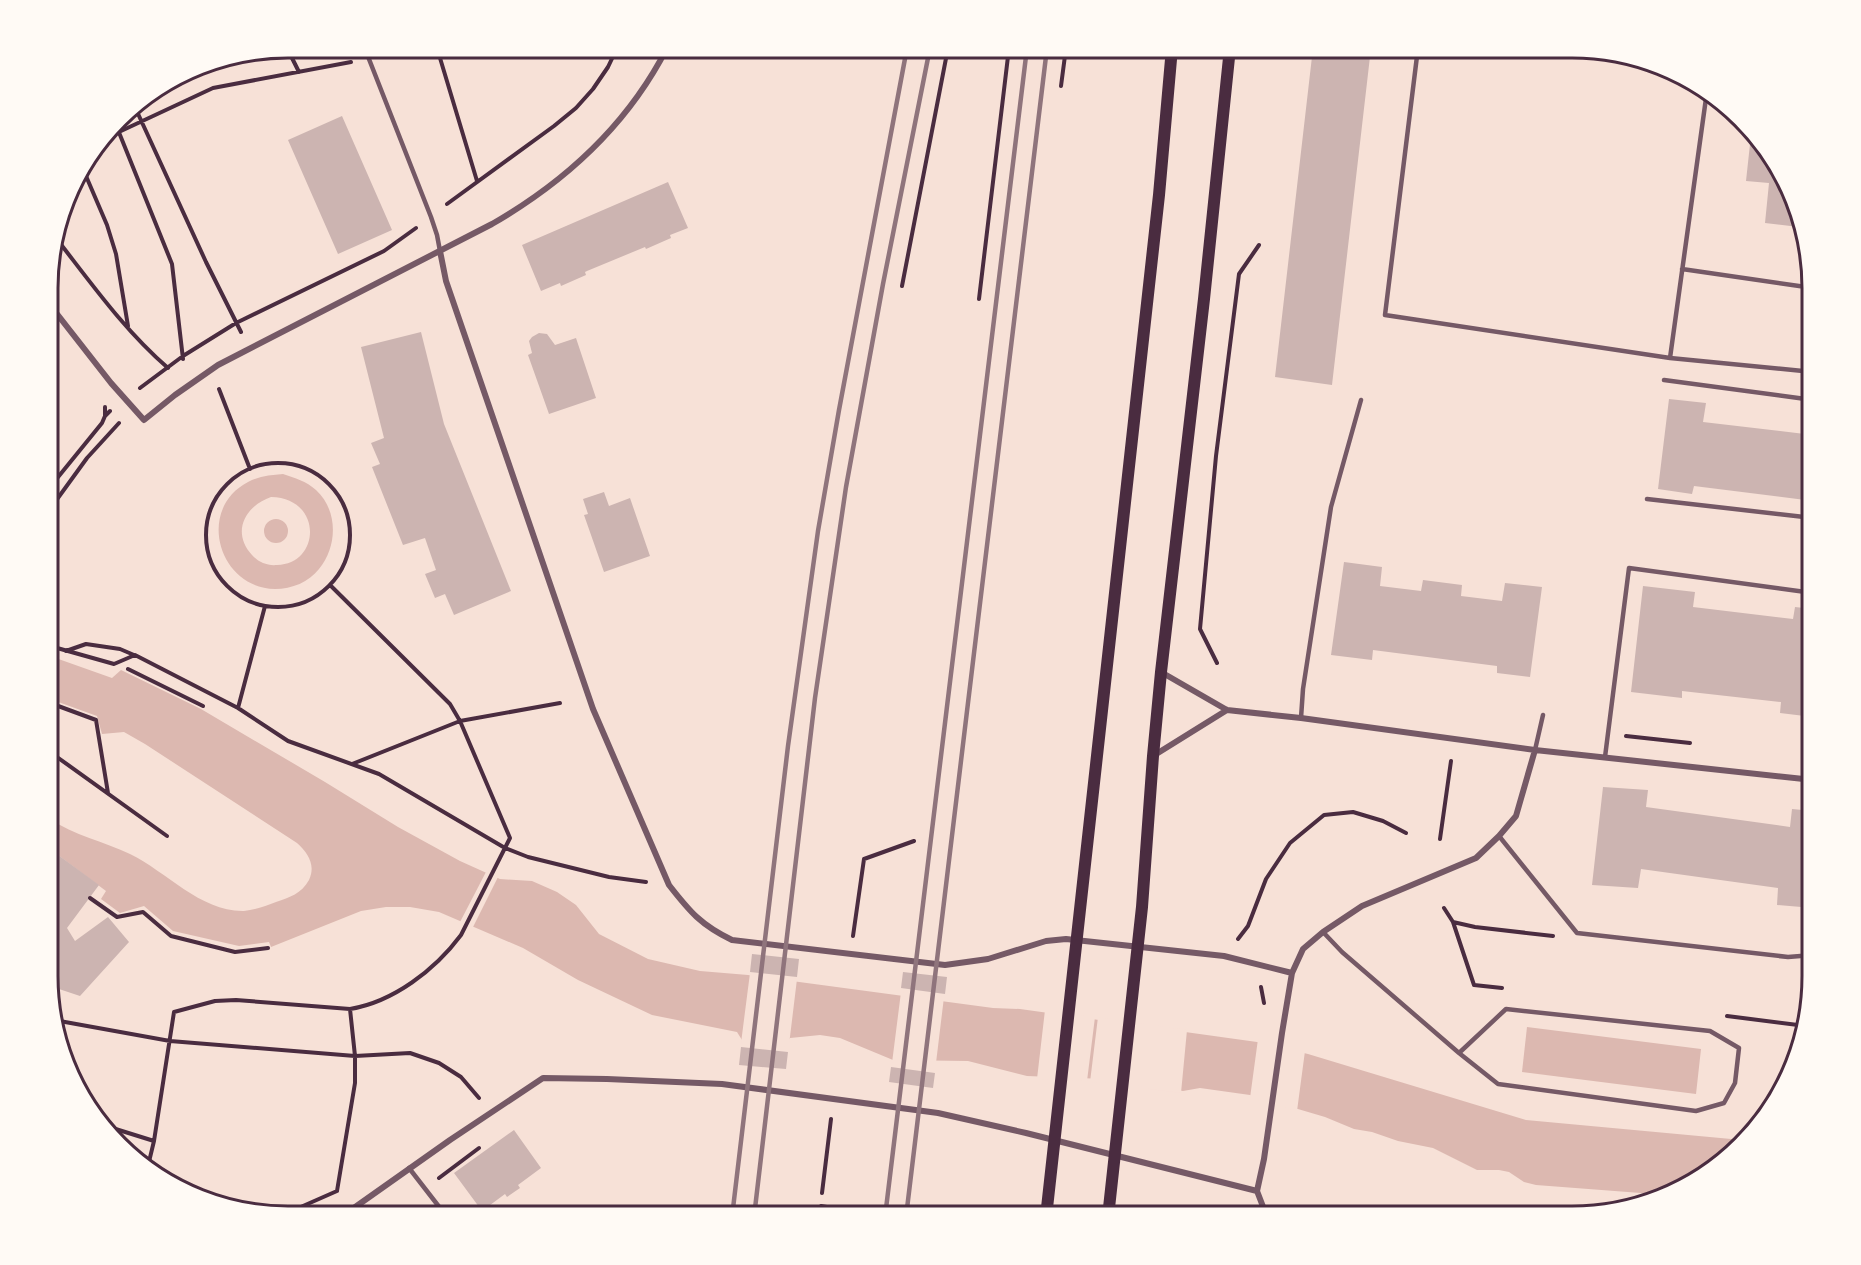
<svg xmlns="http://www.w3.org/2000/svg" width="1861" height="1265" viewBox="0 0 1861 1265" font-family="Ubuntu,sans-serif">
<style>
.water{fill:#dcb8b0;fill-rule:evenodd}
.pier{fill:#f7e1d7}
.building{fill:#ccb4b1}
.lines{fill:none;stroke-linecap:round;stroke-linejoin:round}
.path{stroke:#4a2c40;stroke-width:4}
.service{stroke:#755966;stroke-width:4.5}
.minor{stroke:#755966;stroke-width:6}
.secondary{stroke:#4a2c40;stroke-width:12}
.rail{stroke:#8f747c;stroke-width:4.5}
.rim{fill:none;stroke:#4a2c40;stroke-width:3}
</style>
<rect width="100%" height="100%" fill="#f7e1d7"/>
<path class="water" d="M283 474C295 478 306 481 316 490 338 510 338 546 319 569 309 582 292 589 275 589 218 588 196 509 248 482 259 476 271 475 283 474ZM271 497C323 498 321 564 277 565 267 566 258 562 252 555 231 532 245 506 271 497Z
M264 531a12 12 0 1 1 24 0a12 12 0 1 1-24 0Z
M50 656 112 678 121 670 201 709 325 782 398 827 460 861 500 879 532 881 557 892 576 905 599 934 648 959 700 971 748 975 993 1008 1020 1009 1257 1042 1308 1054 1526 1120 1742 1140 1679 1192 1667 1195 1536 1185 1524 1182 1509 1172 1499 1170H1477L1433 1148 1398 1141 1372 1132 1354 1129 1325 1117 1250 1095 1200 1088 1183 1091 1151 1086 1131 1080 1027 1076 968 1061 893 1060 840 1038 820 1035 790 1038 785 1045 742 1040 737 1032 652 1015 578 980 523 948 439 912 410 907H386L361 911 271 947 269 942 239 946 173 931 144 906 120 913 101 899 106 891 50 849V819C73 835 105 842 130 854 167 872 201 912 244 911 255 910 266 906 276 902 290 897 301 894 309 880 316 865 308 853 297 843L145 744 124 732 102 734 97 716 50 699Z
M1527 1027 1701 1049 1696 1094 1522 1072Z"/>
<path class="pier" d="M487 870 499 875 472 929 459 924Z
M750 973 797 979 789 1045 787 1047 741 1043Z
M901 992 944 997 936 1063H892Z
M1045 1010 1095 1017 1087 1081 1037 1079Z
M1098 1017 1187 1030 1181 1093 1150 1089 1130 1083 1090 1082Z
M1258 1039 1305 1051 1297 1111 1250 1098Z"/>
<path class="building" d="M1313 48H1371L1332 385 1275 377Z
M342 116 392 230 338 254 288 140Z
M1751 135 1781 168 1799 227 1765 223 1769 183 1746 181Z
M668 182 688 228 670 235 671 238 646 249 645 247 587 271 585 272 586 275 561 286 560 283 541 291 522 245Z
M421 332 444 424 511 591 454 615 445 594 435 598 425 574 436 570 425 538 403 545 372 467 380 464 371 443 384 438 361 347Z
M539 333 547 334 555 345 576 338 596 398 549 414 528 355 532 353 529 341 532 337Z
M1669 399 1706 403 1703 422 1813 435V501L1694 486 1692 494 1658 489Z
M604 492 609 506 630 498 650 556 604 572 584 515 588 514 583 499Z
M1344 562 1382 567 1380 586 1421 591 1423 580 1462 585 1461 596 1502 601 1505 583 1542 587 1530 677 1497 673V666L1373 650 1372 660 1331 655Z
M1643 586 1695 592 1693 607 1793 619 1795 607 1813 609V717L1780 713 1781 702 1682 691V698L1631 692Z
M1603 787 1648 790 1646 807 1790 827 1792 809 1813 811V908L1777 905 1778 888 1641 869 1638 888 1592 885Z
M50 849 99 885 67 928 75 941 108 917 129 942 80 996 50 986Z
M752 954 799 959 797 977 750 972Z
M903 972 947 977 945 994 901 988Z
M741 1047 788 1052 786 1069 739 1065Z
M891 1067 935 1073 933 1088 889 1082Z
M514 1130 541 1168 518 1185 520 1188 507 1197 505 1194 482 1211 454 1173Z"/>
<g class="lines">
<path class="path" d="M287 48 299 72
M437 48 477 181
M1061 86 1066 48
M134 105 206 262 241 332
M116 125 172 264 183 359
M106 138 213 88 351 62
M83 169 107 225 116 254 128 326
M447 204 554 126 576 108 593 89 608 67 617 48
M56 238C91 283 125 331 168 368
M902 286 948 48
M979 299 1009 48
M140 388 183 356 236 323 384 251 416 228
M219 389 250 469
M105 407V416L110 411
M206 535a72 72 0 1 1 144 0a72 72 0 1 1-144 0Z
M50 487 102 423 105 416
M50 509 87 458 119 423
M50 646 114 664 135 655 238 708 288 741 379 774 505 848 528 857 609 877 646 882
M66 651 86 644 120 649 134 655
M1217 663 1200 629 1216 456 1239 274 1259 245
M128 669 203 706
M50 703 96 720 108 793
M238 708 265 606
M1626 736 1690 743
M50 752 167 836
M352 764 460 721 560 703
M1440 839 1451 761
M90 898 117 917 143 912 171 936 235 952 268 948
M1444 908 1453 922 1474 985 1502 988
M1453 922 1475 927 1553 936
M853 936 864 859 914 841
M1238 939 1248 926 1266 879 1290 843 1324 815 1353 812 1383 821 1406 833
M1261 987 1264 1003
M1727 1016 1806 1026
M54 1020 170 1041 355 1056 410 1053 439 1063 461 1077 479 1098
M106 1126 154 1141
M147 1170 154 1141 174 1012 215 1001 236 1000 350 1009C393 1002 435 970 461 935L510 838 460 721 450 704 330 585
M439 1178 479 1148
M337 1191 355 1083V1056L350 1009
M189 1193 248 1212
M822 1193 831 1119
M1309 1207 1397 1213 1433 1207 1542 1217
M773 1210 807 1217
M278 1217 337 1191
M386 1217 394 1211 399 1217
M816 1217 819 1216 821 1206 868 1214"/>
<path class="service" d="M1418 48 1385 315 1670 358 1707 91
M367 54 431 217 437 235 440 251
M1682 269 1813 288
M1670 358 1813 372
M1664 380 1813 400
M1647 499 1813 518
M1301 718 1303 689 1331 507 1361 400
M1535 750 1543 715
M1605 757 1629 568 1813 593
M1499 836 1577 933 1788 957 1813 955
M1323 932 1342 952 1459 1053 1498 1084 1696 1111 1724 1103 1735 1083 1739 1048 1710 1031 1506 1009 1459 1053
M409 1168 447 1217"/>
<path class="minor" d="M440 251 446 281 593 709 669 885C690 912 701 925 732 940L945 965 988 959 1046 941 1066 939 1224 956 1292 973
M50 305 111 383 144 420 175 395 218 365 492 224C565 182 628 124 667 48
M1161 672 1227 710 1301 718 1535 750 1813 780
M1153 756 1227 710
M341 1217 450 1140 543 1078 607 1079 722 1084 938 1113 1026 1133 1257 1191
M1267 1217 1257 1191 1264 1159 1282 1033 1292 973 1303 949 1323 932 1362 906 1476 858 1499 836 1516 816 1535 750"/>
<path class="secondary" d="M1046 1217 1159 195 1172 48
M1108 1217 1142 907 1153 756 1161 672 1204 299 1230 48"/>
<path class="rail" d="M732 1217 788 746 818 531 839 410 907 48
M754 1217 815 698 846 487 883 284 930 48
M885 1217 1027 48
M906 1217 1047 48"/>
</g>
<path d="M0 0H1861V1265H0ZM288 58H1572A230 230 0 0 1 1802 288V976A230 230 0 0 1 1572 1206H288A230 230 0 0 1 58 976V288A230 230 0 0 1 288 58Z" fill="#fffaf5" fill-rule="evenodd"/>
<path class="rim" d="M288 58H1572A230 230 0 0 1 1802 288V976A230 230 0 0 1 1572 1206H288A230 230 0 0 1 58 976V288A230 230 0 0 1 288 58Z"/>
</svg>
